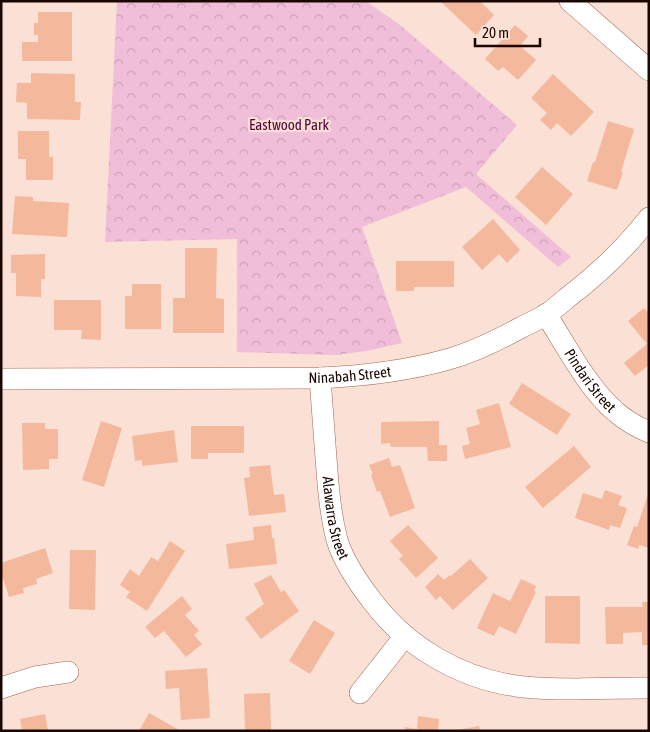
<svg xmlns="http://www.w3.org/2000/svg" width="650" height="732" viewBox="0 0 650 732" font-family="'Asap Condensed',sans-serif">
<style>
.forest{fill:url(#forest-crowns)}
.building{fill:#f4b89d}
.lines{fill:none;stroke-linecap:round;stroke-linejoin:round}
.minor-casing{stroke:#9e684f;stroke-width:22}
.minor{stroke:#fff;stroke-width:21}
.labels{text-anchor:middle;stroke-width:4.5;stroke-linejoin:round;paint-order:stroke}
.park-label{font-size:15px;fill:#5a003f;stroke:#fae0d5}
.street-label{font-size:15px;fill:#1a0701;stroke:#fae0d5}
</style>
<defs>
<pattern id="forest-crowns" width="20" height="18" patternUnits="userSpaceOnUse" patternTransform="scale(1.25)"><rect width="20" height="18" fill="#f0bed9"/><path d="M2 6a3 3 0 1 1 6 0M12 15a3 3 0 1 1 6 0" fill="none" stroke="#cda2b8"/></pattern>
</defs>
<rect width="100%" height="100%" fill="#fae0d5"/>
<path class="forest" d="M117 1H366L400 25 517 125 476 174 571 257 558 267 466 187 362 227 402 343 367 351 335 355 237 352V239L105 242Z"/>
<path class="building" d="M440 1H480L494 15 476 35Z
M38 12H72V61H22V42H38V35H34V23H38Z
M515 25 528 36 520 46 536 60 518 80 503 67 498 71 485 59Z
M31 73 75 74V102H81L80 120 27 119V103L16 102 17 83H31Z
M553 74 594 112 571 136 557 123 551 130 540 120 547 113 531 98Z
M608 121 634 129 621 172H623L617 190 587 181 593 162H595Z
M18 131H49V157H53V180H26V159H18Z
M542 167 573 194 546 225 515 197Z
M15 196 33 197V201L69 203 67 237 12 234Z
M493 219 520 250 507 263 499 254 482 270 462 247Z
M185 248H217L216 298 224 299V333H173V298H185Z
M45 254V279H41V297L16 296V273H11V255Z
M396 261H454V287H414V291H396Z
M132 284H161V329H125V296H132Z
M54 300H101V340L81 339 82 330H54Z
M644 308 649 313V365L635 376 624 363 647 344 628 321Z
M522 383 571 414 557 435 509 404Z
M499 403 511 447 465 459 462 446 470 444 466 428 480 424 476 410Z
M101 421 122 428 104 487 82 480Z
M439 421V445H447V461H428L427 447H391L390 443 381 444V422Z
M22 423H45V429H58V459H49V469L23 470Z
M191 426H244V453H208V459H191Z
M174 430 178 462 142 466V460L135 461 132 436Z
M574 446 591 467 543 508 525 487Z
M389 458 392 467 400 465 415 508 390 517 380 491 377 492 371 475 373 474 369 465Z
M270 465 274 495 284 494 286 512 249 516 244 478 250 477 249 467Z
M605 490 622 496 618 505 627 508 620 528 610 525 609 530 575 518 583 493 602 499Z
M648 494 649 548 639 545 638 549 627 545 634 526 637 527Z
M271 525 272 538H274L277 564 229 569 226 544 254 540 253 527Z
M408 525 438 558 416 578 399 559 403 556 390 541Z
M170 541 185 551 147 611 126 597 130 592 120 585 130 569 139 576 151 557 158 561Z
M45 548 53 573 36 579 37 584 23 588 24 593 9 597 1 572V563Z
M70 550H96L95 610 69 609Z
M470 559 488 578 453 610 440 596 436 600 425 587 438 574 444 580 450 575 451 576Z
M271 575 281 592 284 590 299 611 261 639 245 618 264 604 254 584Z
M521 579 536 586 534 591 536 592 516 634 499 626 494 636 477 628 493 593 510 601Z
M182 596 192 609 185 615 199 631 194 635 202 644 186 657 164 631 155 638 145 627Z
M545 596H580V644L545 643Z
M642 602H649V645H642V632L623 633V644H606L605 607H643Z
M314 620 335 633 310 674 289 661Z
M207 668 210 718 181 720 179 688 166 689 165 671Z
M270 693 271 731H245L244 694Z
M149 713 181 731H139Z
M45 714 48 731H22L20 719Z
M418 716 439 719 438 731H405V727L417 729Z
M479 726 480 731H458V730Z"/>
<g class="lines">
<g class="minor-casing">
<g id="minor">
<path d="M570 1 649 70"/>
<path id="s1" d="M546 314C565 344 589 390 616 412 625 420 637 427 649 432"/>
<path id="s2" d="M320 378C322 405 324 431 326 458 328 485 330 513 337 540 344 563 359 584 373 602 407 647 460 678 516 686 536 689 557 689 577 689 601 688 625 688 649 688"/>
<path id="s3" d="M1 379 320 378C363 376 407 371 449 359 474 352 498 340 522 327 530 323 538 319 546 315 553 310 560 304 567 298 597 275 625 249 649 218"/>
<path d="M1 688 35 677 68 672"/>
<path d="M360 693 405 636"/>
</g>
</g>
<use href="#minor" class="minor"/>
</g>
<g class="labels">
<g class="park-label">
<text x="289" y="130">Eastwood Park</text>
</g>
<g class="street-label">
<text dy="5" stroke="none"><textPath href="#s3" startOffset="349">Ninabah Street</textPath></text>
<text dy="5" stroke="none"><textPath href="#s1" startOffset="80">Pindari Street</textPath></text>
<text dy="5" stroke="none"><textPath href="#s2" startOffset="141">Alawarra Street</textPath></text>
</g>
</g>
<rect width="650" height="732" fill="none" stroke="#1a0701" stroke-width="5"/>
<path d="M475 38v8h65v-8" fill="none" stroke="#1a0701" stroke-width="2.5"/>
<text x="482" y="38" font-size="15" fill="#1a0701" stroke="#fae0d5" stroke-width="4" paint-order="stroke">20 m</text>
</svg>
